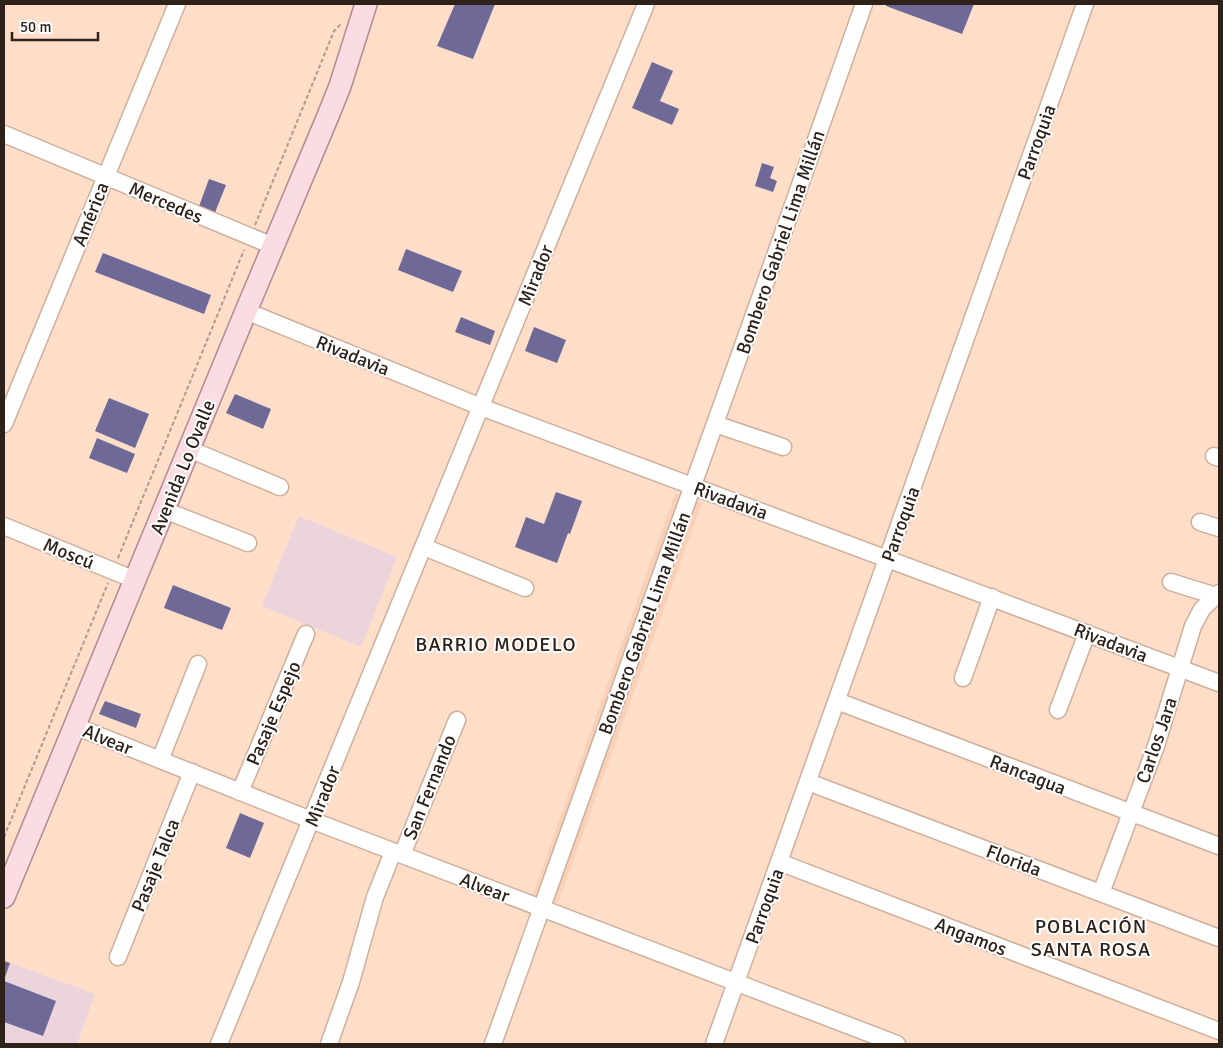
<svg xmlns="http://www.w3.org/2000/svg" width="1223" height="1048" viewBox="0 0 1223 1048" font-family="Signika,sans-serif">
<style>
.built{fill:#f8d1b8}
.education{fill:#ecd4dd}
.building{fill:#6e6996}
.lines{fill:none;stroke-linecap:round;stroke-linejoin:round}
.minor-casing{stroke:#ceaf9b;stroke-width:19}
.major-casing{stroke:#b08b8f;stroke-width:24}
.path{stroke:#b29989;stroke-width:2;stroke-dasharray:4 2.5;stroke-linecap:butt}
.minor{stroke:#fff;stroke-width:16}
.major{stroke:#fadce2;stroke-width:21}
.labels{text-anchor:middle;stroke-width:4;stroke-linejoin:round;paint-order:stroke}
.street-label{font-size:19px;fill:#2d2119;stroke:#fff}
.neighbourhood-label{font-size:20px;letter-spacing:1px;fill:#2d2119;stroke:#fff}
</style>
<rect width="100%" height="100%" fill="#fedec9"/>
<path class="built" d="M675 493 702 503 558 903 533 894Z"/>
<path class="education" d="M299 516 397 557 361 647 262 606Z
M10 963 95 994 77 1044H4V980Z"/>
<path class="building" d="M455 4H495L473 59 437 46Z
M886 4H974L962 34 886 6Z
M652 62 673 71 660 101 679 109 672 125 632 108Z
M762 163 774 167 770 178 777 181 773 192 755 186Z
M209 179 226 185 214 215 198 209Z
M406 249 462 271 453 292 398 270Z
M103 253 211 295 204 314 95 272Z
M461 317 495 331 490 345 455 332Z
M534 327 566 340 557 363 525 351Z
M235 394 271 409 263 429 226 413Z
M109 398 149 414 135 448 95 431Z
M97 438 135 454 127 473 89 458Z
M556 492 582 501 570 534 568 533 557 563 515 547 526 517 544 524Z
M173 585 231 608 222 630 164 608Z
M105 701 141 714 136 728 99 714Z
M240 813 264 823 250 858 226 848Z
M4 961 10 963 4 980Z
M4 981 56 1001 43 1036 4 1022Z"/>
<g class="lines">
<g class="minor-casing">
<path id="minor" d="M4 134 273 246
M246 311 481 407 1219 683
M4 424 177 4
M715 424 783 447
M189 449 280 487
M1214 456 1219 458
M164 510 248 543
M1200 522 1219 528
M4 526 135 580
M424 547 525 588
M1171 582 1219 597
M963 678 992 597
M837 701 1219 846
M1058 710 1087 633
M75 726 311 820 897 1044
M160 760 198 664
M808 782 1219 938
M240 792 306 634
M402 855 457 720
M779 862 1219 1031
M1101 893 1156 746 1193 626 1202 609 1219 593
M118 957 192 772
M219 1044 646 4
M329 1044 351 982 375 897 393 852
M493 1044 770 270 864 4
M714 1044 1085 4"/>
</g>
<g class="major-casing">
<path id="major" d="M4 897 246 311 328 116 340 86 366 4"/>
</g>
<path class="path" d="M255 225 334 31 342 23
M118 558 244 250
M4 837 108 583"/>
<use href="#minor" class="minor"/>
<use href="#major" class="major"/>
</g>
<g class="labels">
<g class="street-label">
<text transform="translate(1036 142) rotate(-70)" y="7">Parroquia</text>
<text transform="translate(166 202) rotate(23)" y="7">Mercedes</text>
<text transform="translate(90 214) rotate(-68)" y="7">América</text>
<text transform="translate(780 242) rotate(-71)" y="7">Bombero Gabriel Lima Millán</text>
<text transform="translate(535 275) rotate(-68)" y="7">Mirador</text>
<text transform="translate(353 355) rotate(22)" y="7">Rivadavia</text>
<text transform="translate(182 467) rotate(-68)" y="7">Avenida Lo Ovalle</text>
<text transform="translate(731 500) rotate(20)" y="7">Rivadavia</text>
<text transform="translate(900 524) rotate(-70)" y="7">Parroquia</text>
<text transform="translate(69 553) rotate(22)" y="7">Moscú</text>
<text transform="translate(644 623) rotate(-70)" y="7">Bombero Gabriel Lima Millán</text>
<text transform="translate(1111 642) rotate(21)" y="7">Rivadavia</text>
<text transform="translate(273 713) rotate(-67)" y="7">Pasaje Espejo</text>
<text transform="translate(108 739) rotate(22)" y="7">Alvear</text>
<text transform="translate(1156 740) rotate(-71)" y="7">Carlos Jara</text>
<text transform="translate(1028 774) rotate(21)" y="7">Rancagua</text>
<text transform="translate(429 787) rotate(-68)" y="7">San Fernando</text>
<text transform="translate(322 796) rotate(-68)" y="7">Mirador</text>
<text transform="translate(1014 860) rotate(21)" y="7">Florida</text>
<text transform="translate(155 865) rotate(-68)" y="7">Pasaje Talca</text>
<text transform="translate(485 887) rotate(21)" y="7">Alvear</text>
<text transform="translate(764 906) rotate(-70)" y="7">Parroquia</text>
<text transform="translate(971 936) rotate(21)" y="7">Angamos</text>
</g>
<g class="neighbourhood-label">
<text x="496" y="651">BARRIO MODELO</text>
<text x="1091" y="933">POBLACIÓN<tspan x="1091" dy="23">SANTA ROSA</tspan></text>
</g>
</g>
<rect width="1223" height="1048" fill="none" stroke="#2d2119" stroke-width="10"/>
<path d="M12 32v8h86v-8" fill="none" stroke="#2d2119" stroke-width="2.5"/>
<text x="20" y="32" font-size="15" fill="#2d2119" stroke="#ffffff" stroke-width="4" paint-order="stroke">50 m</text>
</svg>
